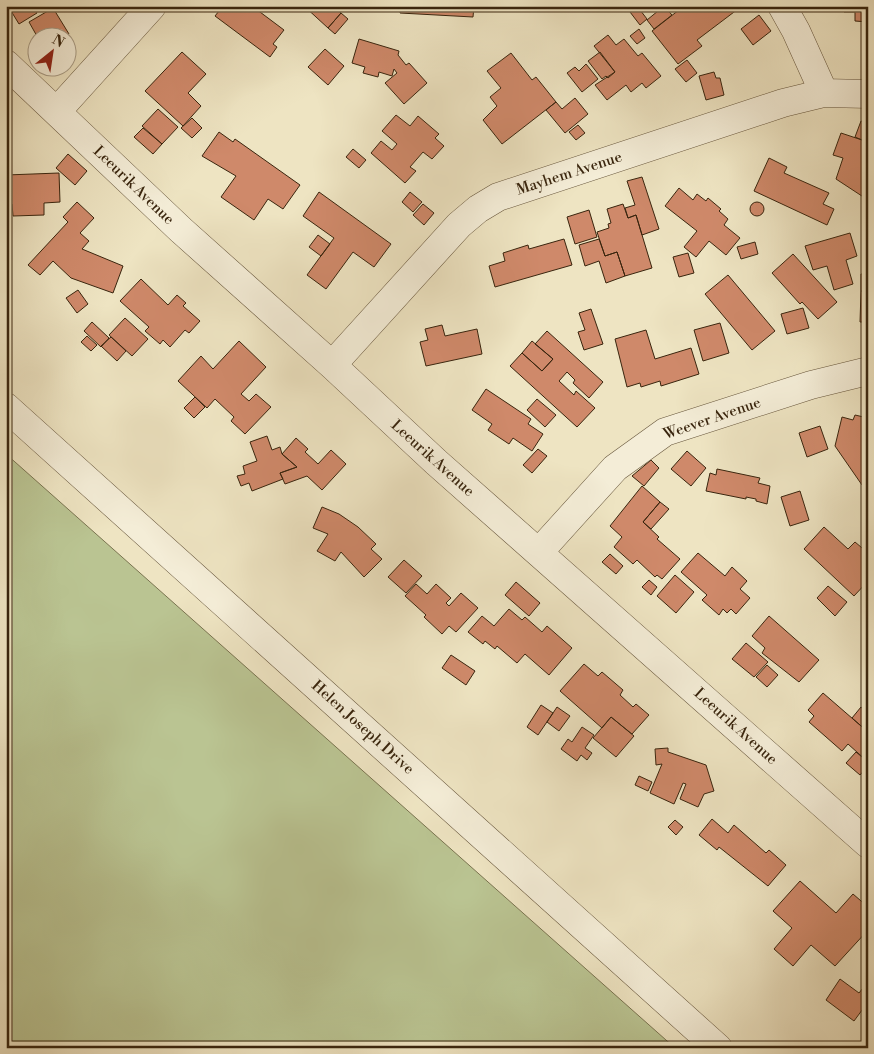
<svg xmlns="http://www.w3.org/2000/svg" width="874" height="1054" viewBox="0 0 874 1054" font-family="'Libre Bodoni',serif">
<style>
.green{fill:#bac492;stroke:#7a7450}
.building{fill:#cf896a;stroke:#39250e}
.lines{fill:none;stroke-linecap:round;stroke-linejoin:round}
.minor-casing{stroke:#66553b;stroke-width:29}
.minor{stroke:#f4edd7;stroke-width:28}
.labels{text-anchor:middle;stroke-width:4;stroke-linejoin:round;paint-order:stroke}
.street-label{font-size:15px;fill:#39250e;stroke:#f4edd7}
</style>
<rect width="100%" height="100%" fill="#eee4c2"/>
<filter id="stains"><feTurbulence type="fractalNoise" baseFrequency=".004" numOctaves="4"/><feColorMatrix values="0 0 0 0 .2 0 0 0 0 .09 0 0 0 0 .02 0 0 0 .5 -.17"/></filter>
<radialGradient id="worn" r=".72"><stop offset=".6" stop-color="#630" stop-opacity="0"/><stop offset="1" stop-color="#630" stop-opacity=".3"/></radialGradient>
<path class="green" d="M6 454 675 1048H6Z"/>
<path class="building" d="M8 6H33L37 13 19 24Z
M223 6H252L284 30 273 44 277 47 270 57 215 16Z
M304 6H333L341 13 328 28Z
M401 6H474L473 17 400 13Z
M637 6 647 19 640 25 630 12Z
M664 6 672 15 654 29 647 20Z
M684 6H736L738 9 697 40 702 46 678 64 652 31Z
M844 6H868V22L855 21V12H844Z
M53 8 69 34 64 38H38L29 22Z
M341 13 348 19 335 34 328 28Z
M759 15 771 31 753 45 741 29Z
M639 29 645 38 637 44 630 36Z
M608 35 616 45 624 39 638 56 642 53 661 76 646 88 642 83 631 92 626 85 607 100 595 85 615 72 594 46Z
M359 39 399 51 398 55 406 65 409 63 427 83 404 104 385 83 397 73 394 69 392 76 379 72 378 77 363 73 365 67 352 63Z
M325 49 344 66 328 85 308 67Z
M182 52 206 74 188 93 201 106 183 126 145 91Z
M600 52 615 72 608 78 606 76 602 79 588 61Z
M511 53 532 80 536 77 556 102 502 144 483 120 497 106 490 97 501 88 487 71Z
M687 60 697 73 686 82 675 69Z
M586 64 598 79 582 92 567 73 575 67 579 71Z
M714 72 716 78H720L724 95 706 100 699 76Z
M575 98 588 114 565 133 546 110 556 102 562 109Z
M158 109 178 127 162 144 142 126Z
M396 115 410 126 418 116 439 134 435 138 444 146 432 159 423 152 410 167 416 171 405 183 371 153 381 141 392 150 397 144 382 131Z
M192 118 202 128 192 138 181 128Z
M861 121 868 123 867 142 855 137Z
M578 125 585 133 576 140 569 132Z
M143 128 162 144 153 154 134 137Z
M219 132 233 142 235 139 300 185 283 209 268 199 254 220 221 197 236 176 202 156Z
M841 133 868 142V200L836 179 843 158 833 155Z
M353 149 366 160 359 168 346 157Z
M68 154 87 171 75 185 56 168Z
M769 158 787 167 784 173 829 193 823 204 834 209 827 225 754 191Z
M59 173 60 202 44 203V215L13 216 12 204H6V175Z
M642 177 659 229 642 235 636 215 628 218 625 208 635 205 627 181Z
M679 188 693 200 697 194 706 201 708 198 721 209 719 211 728 219 724 225 740 238 726 255 709 241 696 257 684 247 697 231 665 206Z
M319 192 391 244 374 267 353 252 326 289 307 275 334 238 303 216Z
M410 192 422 202 413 212 402 202Z
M750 209a7 7 0 1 1 14 0a7 7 0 1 1-14 0Z
M77 202 94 218 80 233 89 241 82 249 123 266 113 293 71 278 53 261 40 275 28 265 68 222 63 217Z
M423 204 434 213 424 225 413 215Z
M623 204 628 218 636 215 652 268 625 276 617 252 605 256 597 232 609 228 608 224 611 223 607 209Z
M589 210 597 237 575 244 567 217Z
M850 233 857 256 846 260 853 284 834 290 827 266 813 270 805 246Z
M318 235 330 244 321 256 309 247Z
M564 239 572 265 495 287 489 266 505 261 503 253 528 245 529 249Z
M599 239 605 256 617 252 625 276 606 283 599 261 585 266 579 245Z
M755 242 758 254 741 259 737 247Z
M688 253 694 273 679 277 673 257Z
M793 254 837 302 818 319 802 302 800 304 772 273Z
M861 274H868V292L861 291Z
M728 275 775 331 752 350 705 294Z
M141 279 168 305 177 295 186 303 183 306 200 321 189 333 185 330 170 347 163 340 160 344 145 331 149 327 120 301Z
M78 290 88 304 77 313 66 298Z
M861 291 868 292V322H860Z
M803 308 809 328 787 334 781 314Z
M591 309 603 344 584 350 578 332 585 330 579 313Z
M125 318 148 339 132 356 109 335Z
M92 322 109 338 101 347 84 331Z
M720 323 729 353 703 361 694 330Z
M442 325 445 336 477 329 482 354 426 366 420 342 428 340 425 329Z
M646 330 655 359 691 348 699 374 661 386 660 381 641 387 640 383 627 387 615 339Z
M547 331 603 382 589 398 573 383 575 380 567 372 559 381 574 395 576 391 595 408 577 427 510 366 522 353 542 371 553 359 535 344Z
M87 336 97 345 91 351 81 342Z
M111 337 126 351 117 361 101 346Z
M239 341 266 367 241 394 249 401 256 394 271 407 245 434 231 421 234 417 215 399 207 408 178 381 201 356 213 369Z
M532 341 553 359 542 371 522 353Z
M486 389 531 419 528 424 543 434 532 451 513 438 509 444 488 430 492 424 472 410Z
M195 397 205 407 194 418 184 408Z
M537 399 556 415 545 427 527 410Z
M855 415 868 418V431L864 445 868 450V482L862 485 835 446 842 417 853 420Z
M820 426 828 449 807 457 799 433Z
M267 436 272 450 280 447 282 454 297 467 280 473 283 479 252 491 249 483 241 486 237 476 245 474 243 466 257 461 250 442Z
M296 438 308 449 305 452 318 464 331 450 346 464 322 490 307 476 285 484 280 473 297 467 282 454Z
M538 449 547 456 532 473 523 465Z
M687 451 706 468 691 486 671 469Z
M651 460 659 468 644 486 632 476Z
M717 469 760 478 758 483 770 486 767 504 756 501V499L746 497V499L706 491 710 473 716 475Z
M642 486 660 502 643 522 659 537 657 539 680 559 662 579 657 575 655 577 637 560 633 564 614 547 622 537 610 526Z
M800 491 809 520 790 526 781 497Z
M660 502 669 509 651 529 643 522Z
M322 507 339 514 358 527 376 544 371 549 382 559 364 577 341 552 335 561 317 551 328 534 313 528Z
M824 527 848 549 855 542 868 553V581L854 596 804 549Z
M698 553 725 576 732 567 747 581 740 589 750 598 736 614 731 609 727 613 723 609 719 615 702 600 707 595 681 572Z
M610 554 623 566 616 574 602 562Z
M404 560 422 576 406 593 388 577Z
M675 575 694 592 676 613 657 596Z
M649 580 657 587 651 595 642 587Z
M516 582 540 603 529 616 505 595Z
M416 584 427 594 436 584 451 598 446 603 449 606 461 593 478 608 456 632 449 626 442 634 424 617 426 615 405 596Z
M828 586 847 602 835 616 817 598Z
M509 609 522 620 525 617 542 632 547 626 572 648 549 675 525 654 517 663 497 646 495 649 485 641 483 644 468 632 482 616 494 626Z
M769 616 819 660 799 682 762 653 765 648 752 636Z
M746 643 768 662 754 677 732 659Z
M451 655 475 671 466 685 442 668Z
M584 664 598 676 602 672 623 690 620 695 633 707 636 704 649 715 632 734 611 717 602 728 560 691Z
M767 665 778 675 767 687 756 677Z
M823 693 868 732V762L848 744 842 751 809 722 814 716 808 710Z
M541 705 553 713 538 735 527 727Z
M557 707 570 716 559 731 547 722Z
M861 707 868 713V732L852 718Z
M611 717 634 736 616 757 593 738Z
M582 727 594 735 585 748 592 753 587 760 581 755 577 761 561 749 568 739 572 742Z
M668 748V752L706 765 714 791 704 794 698 807 680 799 686 784 683 783 674 804 650 793 662 764 656 765 655 749Z
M856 752 868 762V766L860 775 846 763Z
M639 776 652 782 648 791 635 785Z
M712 819 728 833 734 825 766 853 769 850 786 865 768 886 719 847 717 850 699 835Z
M675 820 683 827 676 835 668 827Z
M800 881 836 913 853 894 868 907V930L835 966 811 945 793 966 774 949 792 928 773 911Z
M840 979 859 993 863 988 868 991V1002L854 1021 826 1000Z"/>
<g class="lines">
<g class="minor-casing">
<path id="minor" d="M782 6 796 31 824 93
M6 64 181 230 332 365 436 462 868 844
M58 110 152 6
M332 365 459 225 478 209 498 197 783 103 824 93 868 94
M6 407 718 1048
M539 552 615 468 665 432 811 385 868 371"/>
</g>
<use href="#minor" class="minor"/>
</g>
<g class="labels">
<g class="street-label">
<text transform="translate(569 173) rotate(-18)" y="5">Mayhem Avenue</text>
<text transform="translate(134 185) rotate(44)" y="5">Leeurik Avenue</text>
<text transform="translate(712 418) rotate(-19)" y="5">Weever Avenue</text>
<text transform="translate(433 458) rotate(42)" y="5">Leeurik Avenue</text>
<text transform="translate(736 726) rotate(42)" y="5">Leeurik Avenue</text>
<text transform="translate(363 727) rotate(42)" y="5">Helen Joseph Drive</text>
</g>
</g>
<rect width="874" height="1054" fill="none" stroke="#eee4c2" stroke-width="25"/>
<rect x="8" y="8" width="859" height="1039" fill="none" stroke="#39250e" stroke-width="2.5"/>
<rect x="12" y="12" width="849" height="1029" fill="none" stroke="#39250e"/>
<g transform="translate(52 52) rotate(30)"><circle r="24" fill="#f4edd7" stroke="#a99d87"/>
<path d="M0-4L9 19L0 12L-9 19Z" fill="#8f2418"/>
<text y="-8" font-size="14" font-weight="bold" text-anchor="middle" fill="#39250e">N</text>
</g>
<rect width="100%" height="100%" filter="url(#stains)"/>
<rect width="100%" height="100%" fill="url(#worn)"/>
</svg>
